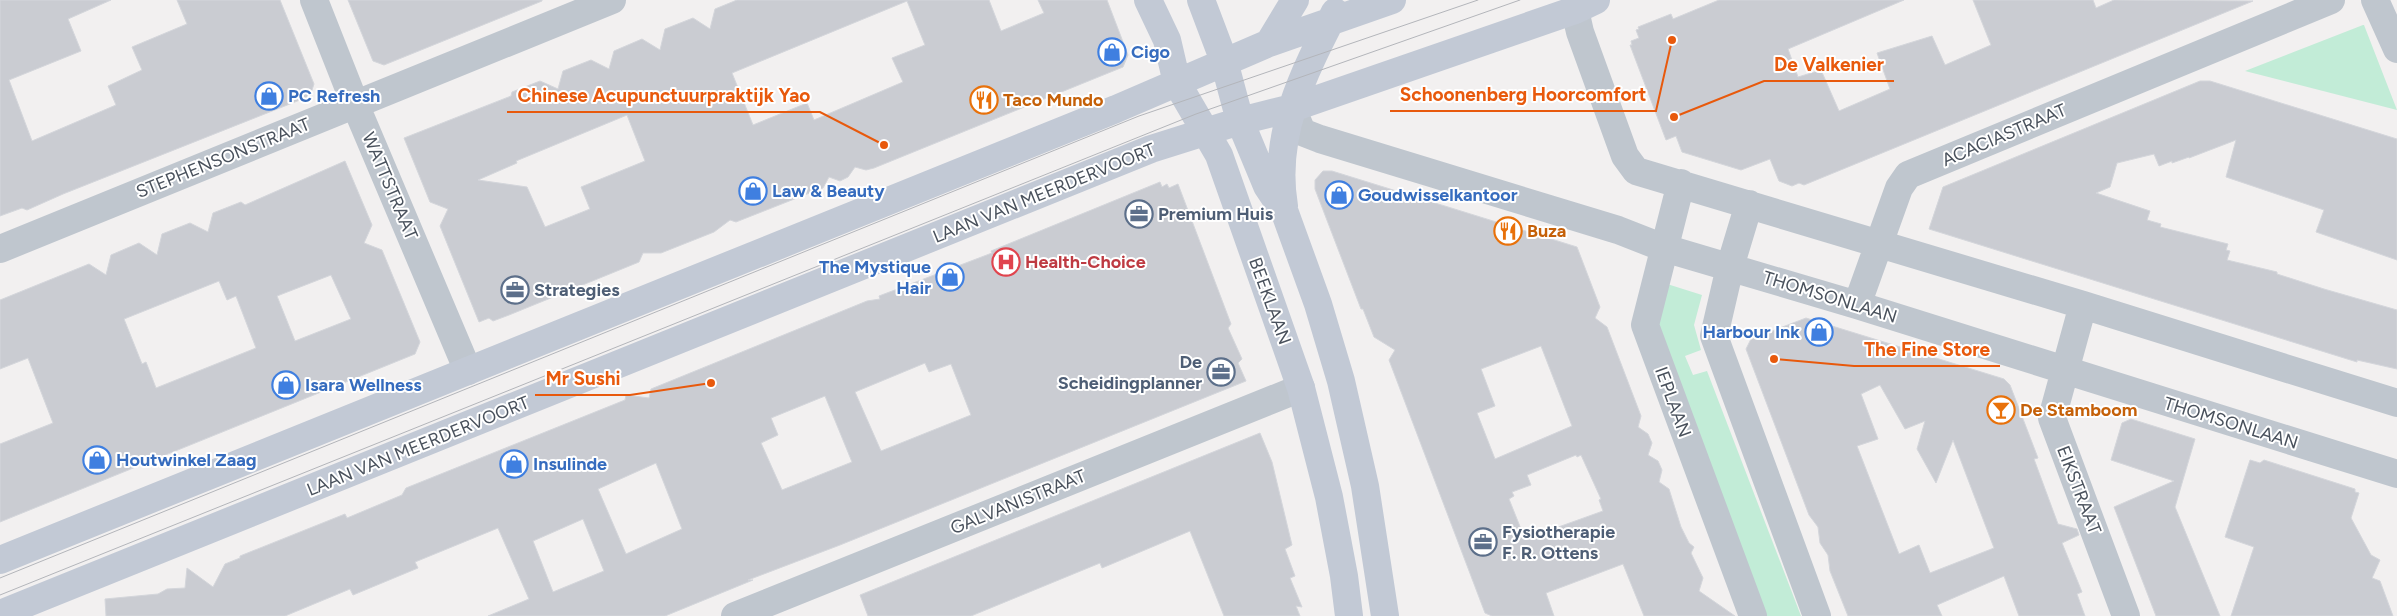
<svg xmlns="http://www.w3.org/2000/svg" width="2397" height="616" viewBox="0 0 2397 616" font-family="Figtree,sans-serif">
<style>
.green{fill:#c2ecd7}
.building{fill:#caccd2;stroke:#d4d6db;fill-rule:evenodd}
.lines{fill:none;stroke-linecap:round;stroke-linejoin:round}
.street{stroke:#bfc6ce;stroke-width:28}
.secondary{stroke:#c2c9d5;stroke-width:28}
.tram{stroke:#b3b5ba;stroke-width:1}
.labels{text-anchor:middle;stroke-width:4;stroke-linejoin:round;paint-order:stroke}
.shop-label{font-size:18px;font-weight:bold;fill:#366cbe;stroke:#fff;text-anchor:start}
.food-label{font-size:18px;font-weight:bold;fill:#c56008;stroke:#fff;text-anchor:start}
.street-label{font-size:18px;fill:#49515c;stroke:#fff}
.service-label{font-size:18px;font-weight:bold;fill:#4e5e75;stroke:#fff;text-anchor:start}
.health-label{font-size:18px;font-weight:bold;fill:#be3a42;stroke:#fff;text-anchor:start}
.leader{fill:none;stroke:#e8590c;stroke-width:2}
.callout-dot{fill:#e8590c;stroke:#fff;stroke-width:2}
.callout-label{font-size:19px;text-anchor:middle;font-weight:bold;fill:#e8590c;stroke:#fff;stroke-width:4;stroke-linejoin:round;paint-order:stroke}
</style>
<rect width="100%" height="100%" fill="#f2f0f0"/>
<path class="green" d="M2364 25 2397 110 2245 71 2363 25Z
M1664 283 1702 295 1694 325 1701 350 1685 356 1693 375 1707 371 1801 616H1765L1657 328Z"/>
<path class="building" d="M0 0H111L68 19 81 51 9 80 32 141 116 105 108 86 142 70 132 47 187 24 177 0H280L314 84 310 96 63 194 27 210 22 208 0 216Z
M348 0H542V1L384 65 373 61Z
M737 0H989L1001 31 1044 13 1038 0H1107L1128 55 1123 67 874 168 866 170 855 167 848 177 840 181 829 177 823 188 807 194 736 222 730 220 714 232 661 253H643L639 262 509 315 493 321 489 318 479 322 440 226 448 209 430 202 404 138 511 96 512 92 540 81 558 89 563 71 591 60 609 69 614 51 642 39 660 50 665 29 693 18 710 29 715 9ZM907 1 925 45 892 58 903 82 814 120 807 103 753 125 732 73ZM627 115 645 161 581 187 590 209 545 227 527 187 478 180 517 163 516 161Z
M1719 0H1904L1788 49 1798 77 1821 70 1839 111 1890 89 1877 53 1932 36 1945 65 1991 45 1973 0H2093L2096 8 2114 0 2253 1 1804 185 1799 183 1792 186 1779 181 1770 159 1741 170 1682 152 1676 136 1666 140 1630 45H1632L1631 41 1639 38 1636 30 1639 29 1638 27 1671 14 1673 19Z
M2200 81H2210L2397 139V260L2316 232 2324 210 2226 177 2236 140 2189 158V157L2172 163V161L2159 166 2154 154 2117 163 2110 187 2096 193 2150 211 2147 220 2161 224 2160 227 2228 244 2226 250 2230 251 2227 260 2277 272V274L2324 289 2397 310V369L2357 360V362L1929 229 1943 187Z
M345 161 372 225 364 243 382 250 420 342 415 354 0 522V444L53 423 28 358 0 369V300L89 264 106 275 111 255 139 243 157 255 162 234 190 223 208 232 213 213 241 202 245 205ZM331 275 351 319 295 341 277 296ZM219 281 227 300 236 296 256 348 156 388 146 362 142 364 124 319Z
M1323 171H1332L1577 247 1600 307 1595 318 1607 327 1641 416 1638 427 1648 434 1652 443 1648 455 1658 461 1662 470 1659 482 1669 489 1681 527 1689 543 1694 547 1691 553 1703 578 1699 591 1735 616H1644L1623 564 1546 593 1554 616H1492L1485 613 1389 360 1395 350 1374 337 1363 309H1361L1315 189V180ZM1541 346 1572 426 1495 459 1477 413 1495 406 1481 369ZM1576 455 1577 457 1581 455 1601 499 1599 500 1603 511 1525 539 1509 499 1514 496 1512 492 1531 485 1527 475Z
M1160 182 1162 187 1167 184 1169 188 1178 184 1231 324 1228 328 1242 359 1238 363 1246 381 840 545 748 580H753L665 616H488L529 599 498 528 415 562 418 568 353 595 350 589 285 616H106L105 599 158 594 167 589 185 588 187 568 213 587 225 564 240 558V556L345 514 347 518 402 495 406 488 625 400 626 395 649 398 651 389 867 301 880 299 879 296 992 253 991 251ZM925 363 929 372 951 364 971 415 881 451 855 392ZM825 396 852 462 782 490 761 443 778 435 771 418ZM656 463 682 529 626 554 598 489ZM583 519 604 571 553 592 533 541Z
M1806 318 2004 379 2010 385 2038 458 2034 459 2058 524 2077 529 2079 535 2062 543 2082 592 2077 594 2085 616H2019L2004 576 1937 605 1942 616H1848L1830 571 1828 555 1820 543 1818 527 1809 515 1746 349 1751 339ZM1880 385 1905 429 1925 421 1917 449 1936 483 1953 440 1994 548 1930 573 1919 545 1899 554 1857 446 1878 439 1861 394Z
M2131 419 2195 439 2175 507 2220 616H2156L2114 507 2174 481 2111 460 2122 423Z
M1260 433 1272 462 1292 545 1285 549 1295 576 1290 578 1302 607 1296 606 1300 616H1224L1190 531 1102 568 1100 563 971 616H868L860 595Z
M2250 460 2260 463 2264 460 2355 489V492L2359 493 2351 518 2371 555 2380 560 2372 578 2380 581 2393 616H2231L2254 547 2225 537Z"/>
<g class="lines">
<path class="street" d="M314 0 355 104 468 371
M2375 0 2397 49
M1575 10 1580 32 1625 156 1636 171 2083 305 2397 403
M1292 108 1302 132 1320 139 1618 230 1664 248 1857 305 2397 474
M1681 183 1645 325 1753 616
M1749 204 1730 267 1714 336 1817 616
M0 249 612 0
M1857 305 1899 188 1908 175 2331 0
M2083 305 2052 418 2126 616
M735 616 1301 388"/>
<path class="secondary" d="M1148 0 1167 40 1177 83 1219 155 1301 388 1329 497 1344 576 1349 616
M1201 0 1224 61 1240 121 1267 186 1285 213 1318 304 1341 381 1365 486 1385 616
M1269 43 1295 0
M1284 206C1272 135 1303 74 1335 12
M0 560 1116 109 1269 43 1392 0
M0 614 1151 149 1240 121 1292 108 1575 10 1596 0"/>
<path class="tram" d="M0 578 1139 116 1478 0
M0 595 1196 114 1520 0"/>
</g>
<defs>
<g id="shop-ring" transform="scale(1.4375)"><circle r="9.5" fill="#fff" stroke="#3f7fe0" stroke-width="1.5"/><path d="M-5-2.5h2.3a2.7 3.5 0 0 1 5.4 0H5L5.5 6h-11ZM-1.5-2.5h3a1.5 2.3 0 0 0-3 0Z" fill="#3f7fe0"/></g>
<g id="restaurant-ring" transform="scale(1.4375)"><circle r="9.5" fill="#fff" stroke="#e8710a" stroke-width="1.5"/><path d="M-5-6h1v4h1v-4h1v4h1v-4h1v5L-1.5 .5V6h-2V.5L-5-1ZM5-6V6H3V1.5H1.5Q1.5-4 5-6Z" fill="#e8710a"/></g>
<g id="office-ring" transform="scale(1.4375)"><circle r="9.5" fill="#fff" stroke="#5c6f8a" stroke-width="1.5"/><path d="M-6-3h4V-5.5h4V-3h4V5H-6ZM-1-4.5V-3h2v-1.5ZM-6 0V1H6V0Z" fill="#5c6f8a"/></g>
<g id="hospital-ring" transform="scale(1.4375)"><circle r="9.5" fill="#fff" stroke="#e0444e" stroke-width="1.5"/><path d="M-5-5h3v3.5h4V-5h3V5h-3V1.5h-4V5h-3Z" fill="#e0444e"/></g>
<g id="bar-ring" transform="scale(1.4375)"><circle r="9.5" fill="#fff" stroke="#e8710a" stroke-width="1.5"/><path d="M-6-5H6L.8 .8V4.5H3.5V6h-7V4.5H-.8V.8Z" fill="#e8710a"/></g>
</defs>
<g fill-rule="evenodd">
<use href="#shop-ring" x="1112" y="52"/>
<use href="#shop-ring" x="269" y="96"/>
<use href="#restaurant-ring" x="984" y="100"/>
<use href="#shop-ring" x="753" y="191"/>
<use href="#shop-ring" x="1339" y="195"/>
<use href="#office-ring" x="1139" y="214"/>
<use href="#restaurant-ring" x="1508" y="231"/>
<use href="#hospital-ring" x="1006" y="262"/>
<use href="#shop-ring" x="950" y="277"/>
<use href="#office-ring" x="515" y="290"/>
<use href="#shop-ring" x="1819" y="332"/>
<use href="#office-ring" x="1221" y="372"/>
<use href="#shop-ring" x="286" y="385"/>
<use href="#bar-ring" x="2001" y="410"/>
<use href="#shop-ring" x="97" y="460"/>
<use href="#shop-ring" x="514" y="464"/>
<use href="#office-ring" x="1483" y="542"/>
</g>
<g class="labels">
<g class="shop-label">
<text x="1131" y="58">Cigo</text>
<text x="288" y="102">PC Refresh</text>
<text x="772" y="197">Law &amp; Beauty</text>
<text x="1358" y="201">Goudwisselkantoor</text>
<text x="931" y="273" text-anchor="end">The Mystique<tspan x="931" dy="21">Hair</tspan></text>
<text x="1800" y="338" text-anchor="end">Harbour Ink</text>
<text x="305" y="391">Isara Wellness</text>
<text x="116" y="466">Houtwinkel Zaag</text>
<text x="533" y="470">Insulinde</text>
</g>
<g class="food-label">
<text x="1003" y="106">Taco Mundo</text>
<text x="1527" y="237">Buza</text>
<text x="2020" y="416">De Stamboom</text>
</g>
<g class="street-label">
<text transform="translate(2004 135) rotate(-23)" y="6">ACACIASTRAAT</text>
<text transform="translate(223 158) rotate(-22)" y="6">STEPHENSONSTRAAT</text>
<text transform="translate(390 186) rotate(67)" y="6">WATTSTRAAT</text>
<text transform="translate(1044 193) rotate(-22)" y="6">LAAN VAN MEERDERVOORT</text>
<text transform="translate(1830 297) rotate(17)" y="6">THOMSONLAAN</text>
<text transform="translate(1270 301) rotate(70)" y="6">BEEKLAAN</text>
<text transform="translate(1673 402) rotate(70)" y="6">IEPLAAN</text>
<text transform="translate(2231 423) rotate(17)" y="6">THOMSONLAAN</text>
<text transform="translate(418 446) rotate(-22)" y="6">LAAN VAN MEERDERVOORT</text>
<text transform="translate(2079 490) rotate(69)" y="6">EIKSTRAAT</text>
<text transform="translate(1018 502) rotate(-22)" y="6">GALVANISTRAAT</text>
</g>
<g class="service-label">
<text x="1158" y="220">Premium Huis</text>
<text x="534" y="296">Strategies</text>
<text x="1202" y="368" text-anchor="end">De<tspan x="1202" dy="21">Scheidingplanner</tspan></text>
<text x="1502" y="538">Fysiotherapie<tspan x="1502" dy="21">F. R. Ottens</tspan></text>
</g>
<g class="health-label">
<text x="1025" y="268">Health-Choice</text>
</g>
</g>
<path class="leader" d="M1674 117L1764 81H1894M1672 40L1656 111H1390M884 145L820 112H507M1774 359L1854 366H2000M711 383L630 395H535"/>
<g class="callout-dot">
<circle cx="1674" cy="117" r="5"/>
<circle cx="1672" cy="40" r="5"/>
<circle cx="884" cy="145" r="5"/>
<circle cx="1774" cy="359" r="5"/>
<circle cx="711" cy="383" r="5"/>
</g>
<g class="callout-label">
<text x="1829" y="71">De Valkenier</text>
<text x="1523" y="101">Schoonenberg Hoorcomfort</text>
<text x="664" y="102">Chinese Acupunctuurpraktijk Yao</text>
<text x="1927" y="356">The Fine Store</text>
<text x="583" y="385">Mr Sushi</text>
</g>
</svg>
